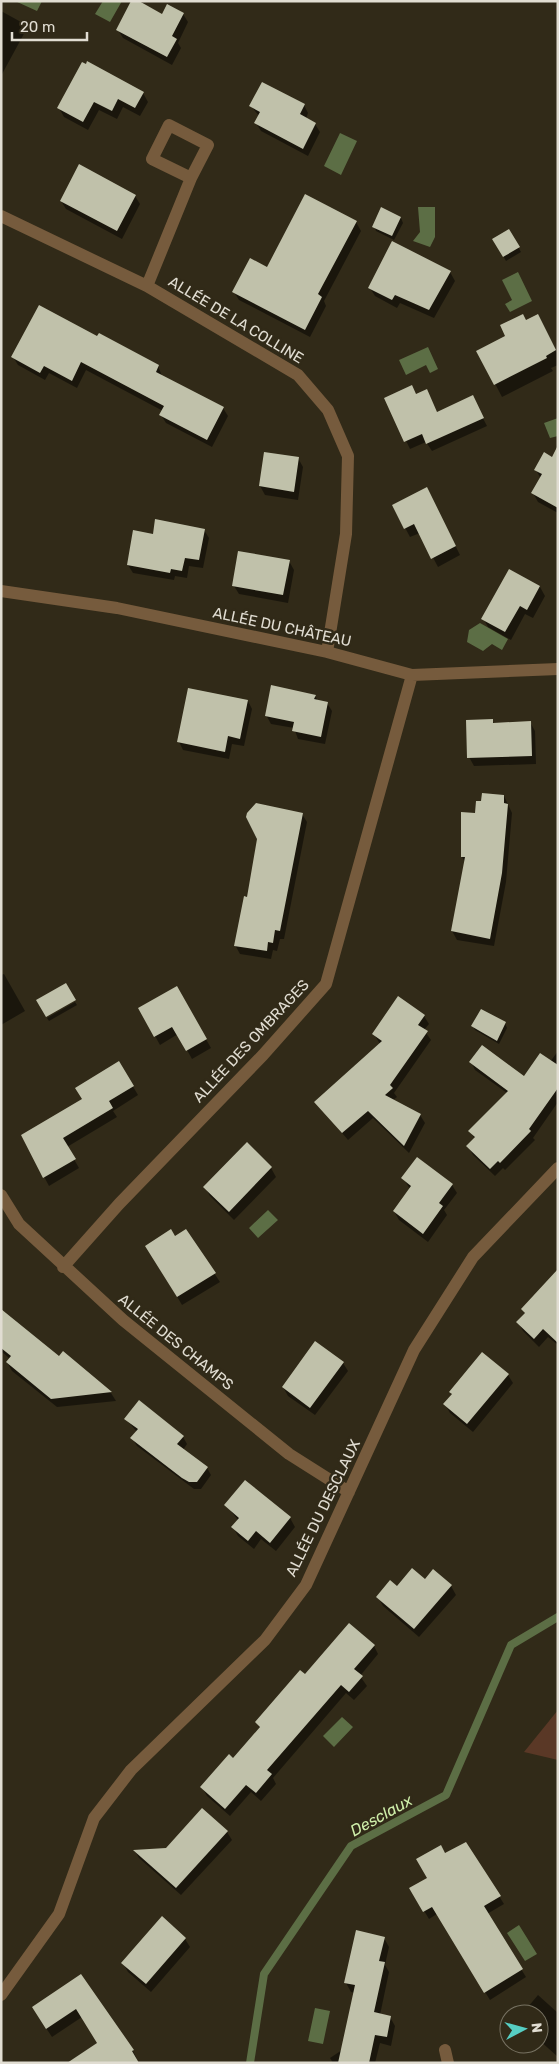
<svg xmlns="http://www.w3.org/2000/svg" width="559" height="2064" viewBox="0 0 559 2064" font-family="Rubik,sans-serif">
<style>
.green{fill:#5a3826}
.water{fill:#5c6e45}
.shadow{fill:#0007}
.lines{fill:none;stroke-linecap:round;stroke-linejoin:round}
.stream{stroke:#5c6e45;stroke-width:8}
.building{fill:#c0c1aa}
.street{stroke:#765b3d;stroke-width:12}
.labels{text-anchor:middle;stroke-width:5;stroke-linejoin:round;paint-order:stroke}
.street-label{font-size:15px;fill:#e1ddd2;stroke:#312a18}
.water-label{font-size:16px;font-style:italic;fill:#ceeda9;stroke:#312a18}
</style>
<rect width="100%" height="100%" fill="#312a18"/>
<path class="green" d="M558 1710V1760L524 1752Z"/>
<path class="water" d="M15 1H42L37 11Z
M103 1H122L110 22 95 14Z
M340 133 357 141 341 175 324 166Z
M418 207H435V237L430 247 413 241 420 232Z
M518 272 532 301 510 312 505 304 512 300 502 280Z
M428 347 438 369 430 373 426 365 406 375 399 360Z
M558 418V436L550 438 544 423Z
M480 623 508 639 502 650 492 644 483 651 467 642 469 630Z
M268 1210 278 1220 258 1238 249 1228Z
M342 1717 353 1727 334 1747 323 1736Z
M519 1925 537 1954 525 1961 507 1933Z
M315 2008 330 2011 323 2044 308 2041Z"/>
<path class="shadow" d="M1 11 21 22 26 30 1 76Z
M183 14 188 22 178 43 181 48 172 65 123 38 118 30 163 15Z
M143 93 148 102 140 116 123 107 117 119 99 110 88 130 64 117 59 108Z
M304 105 308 113 306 119 315 124 320 132 308 156 261 131 256 123 259 116 251 106Z
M135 196 140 204 122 239 66 209 61 201Z
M382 209 401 218 403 223 394 240 376 231 374 226Z
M356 222 361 231 324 301 326 306 310 337 239 300 234 292 267 269Z
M509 231 521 252 506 261 494 240Z
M450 272 455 281 434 318 400 303 397 308 375 296 370 288Z
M526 322 544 328 558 354V365L551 368 553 371 502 397 478 351 507 336Z
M97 338 158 366 162 376 223 408 228 416 212 447 166 423 161 415 163 411 86 370 77 388 49 373 45 380 18 365 13 357Z
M417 395 438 414 476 405 487 426 432 451 426 442 410 449 386 399Z
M298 458 303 467 298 500 265 495 260 486Z
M558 462V513L538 502 533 493 541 479 536 470Z
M431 497 460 555 438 567 420 533 410 537 393 505Z
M204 530 209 538 203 568 189 566 187 578 175 576 174 580 133 573 128 565 154 535Z
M289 561 294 570 288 603 239 594 234 586Z
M509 570 540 587 545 596 533 618 525 614 511 640 488 627 483 618Z
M315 696 318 701 327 703 332 711 325 744 298 739 294 728 271 724 266 715Z
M248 701 252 709 244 746 232 744 229 759 183 750 179 742Z
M492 720 494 724 530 722 535 731 536 764 474 766 469 757Z
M504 796 512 813 506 882 494 946 457 940 452 931 465 862 462 857 476 814Z
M302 814 307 822 284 939H280L277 951 273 950 271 959 240 954 235 945 248 898Z
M4 974 25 1011 1 1025V975Z
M177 988 211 1048 192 1059 178 1034 160 1045 140 1009Z
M75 1002 77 1005 49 1021 47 1018Z
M424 1016 429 1024 424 1030 431 1040 394 1093 397 1097 393 1100 420 1115 425 1123 409 1153 373 1118 348 1140 316 1102 380 1044 374 1034Z
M505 1023 507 1028 499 1044 475 1030 473 1026Z
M558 1051V1102L533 1138 535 1140 505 1170 503 1168 495 1176 473 1155 468 1146 475 1139 470 1131 507 1093 475 1070 471 1062 524 1078 550 1062Z
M119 1063 138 1095 113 1111 117 1117 67 1147 79 1168 49 1186 22 1135 83 1100Z
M247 1144 271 1168 276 1177 234 1220 210 1196 205 1187Z
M403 1178 452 1185 457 1193 444 1210 447 1215 428 1242 399 1220 394 1211 410 1189Z
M186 1231 220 1282 182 1305 147 1246 175 1237Z
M558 1271V1345L548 1337 539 1347 523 1331 518 1322 525 1314 523 1309Z
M1 1311 59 1358 63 1353 111 1393 116 1401 57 1407 12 1371 7 1362 10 1359 1 1351Z
M343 1363 348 1371 315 1415 288 1396 283 1387Z
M508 1375 513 1383 473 1432 450 1413 445 1404 452 1395 451 1392Z
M126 1419 183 1437 187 1444 183 1450 207 1468 211 1475 201 1489H194L137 1446 132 1438 137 1432Z
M245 1481 290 1518 295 1527 276 1551 261 1539 254 1549 238 1536 233 1527 238 1520 226 1505Z
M434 1571 451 1586 456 1595 419 1637 383 1606 378 1597 397 1588 425 1580Z
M374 1646 378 1654 360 1676 367 1686 354 1700 346 1693 273 1778 276 1784 261 1801 251 1792 230 1816 207 1796 202 1787 233 1760 260 1729 257 1723 305 1676Z
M202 1809 227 1832 232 1840 181 1895 139 1858 135 1851 166 1849Z
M429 1878 499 1896 504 1904 487 1914 526 1977 490 2000 437 1914 429 1919 411 1889Z
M384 1938 389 1947 385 1965 389 1972 380 2015 390 2017 395 2026 391 2046 380 2043 375 2063H333L330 2058 342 2050 355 1993 351 1992 346 1983Z
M185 1939 190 1947 151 1992 128 1972 123 1963Z
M81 1975 133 2051 137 2059 99 2044 82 2017 52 2037 38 2016Z
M538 1995 558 2013V2057L539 2040V2014H522Z"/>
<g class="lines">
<path class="stream" d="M250 2063 264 1974 351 1846 446 1795 511 1645 558 1617"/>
</g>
<path class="building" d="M131 1H139L162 14 167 4 184 13 172 36 177 39 167 57 116 30Z
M87 61 144 92 135 108 118 99 112 111 94 102 83 122 57 108 82 62 86 64Z
M262 82 305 104 300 114 316 123 303 149 254 123 260 112 249 106Z
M79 164 136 195 117 231 60 201Z
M305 194 357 221 318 294 322 297 305 330 232 292 250 258 267 267Z
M381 207 401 217 392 236 372 227Z
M509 229 520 247 503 257 492 239Z
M392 241 451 271 429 310 395 295 392 300 368 288Z
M39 305 97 336 99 333 159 365 156 372 224 407 207 440 159 415 164 406 81 362 72 381 44 366 40 373 11 357Z
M523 314 526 320 538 314 556 350 546 356 547 358 494 385 476 351 505 336 500 325Z
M412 385 416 394 427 389 437 412 473 395 484 418 426 444 422 434 404 442 384 398Z
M558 445V508L531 493 542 474 534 470 544 452 552 457Z
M264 452 299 457 294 492 259 486Z
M427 487 456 546 431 559 414 524 404 529 392 505Z
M155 519 205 529 199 560 185 558 182 571 171 569 170 573 127 565 133 530 153 534Z
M238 551 290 560 283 595 232 586Z
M509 569 540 586 527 610 520 606 505 632 481 619Z
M271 685 316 695 314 699 328 702 321 737 292 731 294 722 265 716Z
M188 688 248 700 240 739 228 736 225 752 177 742Z
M493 719V723L531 721 532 756 467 758 466 720Z
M482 793 504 795V803L508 804 502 873 490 939 451 931 465 857H461V812L475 813 476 801H481Z
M256 803 303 813 280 931 275 930 273 943 268 942 267 951 234 946 244 896 247 897 257 839 246 817 247 813Z
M66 983 76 1000 46 1017 36 1000Z
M177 986 207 1039 186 1051 172 1027 154 1037 138 1008Z
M398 996 425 1015 418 1025 428 1031 390 1085 393 1088 385 1095 421 1114 404 1146 368 1111 342 1133 314 1102 382 1041 372 1034Z
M481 1009 506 1022 497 1041 471 1026Z
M482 1045 524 1076 540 1053 558 1065V1088L529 1129 531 1131 500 1163 498 1161 490 1169 466 1146 475 1137 468 1131 508 1091 469 1062Z
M119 1061 134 1086 109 1101 113 1108 63 1138 76 1159 43 1178 21 1135 82 1099 75 1088Z
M247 1142 272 1167 229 1212 203 1187Z
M417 1157 453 1184 439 1203 443 1206 423 1234 393 1211 411 1186 401 1178Z
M171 1229 175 1236 186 1229 216 1273 177 1297 145 1246Z
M558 1269V1343L543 1329 534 1339 516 1322 525 1313 521 1309Z
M1 1309 59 1356 63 1351 112 1392 51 1399 6 1362 11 1356 1 1348Z
M315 1341 344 1362 310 1408 282 1387Z
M482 1352 509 1374 467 1424 443 1404 452 1394 449 1392Z
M139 1400 184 1436 177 1444 208 1467 197 1482H189L182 1478 130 1438 138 1429 124 1419Z
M245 1480 291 1517 270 1543 256 1531 248 1541 231 1527 239 1518 224 1505Z
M412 1568 425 1579 433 1569 452 1585 414 1629 376 1597 390 1580 397 1586Z
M349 1623 375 1645 354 1669 363 1676 349 1692 341 1685 267 1770 272 1774 256 1793 246 1785 225 1809 200 1787 229 1754 233 1758 260 1727 255 1722 300 1670 305 1674Z
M202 1808 228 1831 176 1888 133 1850 166 1848Z
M466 1842 501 1896 484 1906 523 1969 484 1993 432 1907 423 1912 409 1888 427 1878 416 1859 441 1845 445 1853Z
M162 1916 186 1938 146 1984 121 1963Z
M356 1930 385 1937 379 1961 385 1962 374 2012 391 2016 387 2037 375 2035 369 2063H338L355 1985 344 1983Z
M81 1974 134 2050 132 2051 139 2063H67L97 2043 76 2009 46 2029 32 2007Z"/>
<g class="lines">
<path class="street" d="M1 216 147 286 298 375 328 410 348 456 346 534 327 652
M147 286 191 178 208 145 169 125 152 159 191 178
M1 591 117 608 327 652 412 675 558 669
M1 1195 19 1224 123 1320 289 1454 349 1492
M63 1267 119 1204 263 1055 326 984 412 675
M1 1995 59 1914 94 1818 131 1770 265 1640 306 1585 414 1350 473 1257 558 1168
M445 2050 448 2063"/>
</g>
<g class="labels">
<g class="street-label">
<text transform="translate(236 320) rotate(31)" y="5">ALLÉE DE LA COLLINE</text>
<text transform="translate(282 627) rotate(12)" y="5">ALLÉE DU CHÂTEAU</text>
<text transform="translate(251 1041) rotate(-47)" y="5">ALLÉE DES OMBRAGES</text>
<text transform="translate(176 1342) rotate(39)" y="5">ALLÉE DES CHAMPS</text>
<text transform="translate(323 1508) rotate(-64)" y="5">ALLÉE DU DESCLAUX</text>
</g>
<g class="water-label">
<text transform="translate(381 1815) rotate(-29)" y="6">Desclaux</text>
</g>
</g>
<rect width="559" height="2064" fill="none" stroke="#e1ddd2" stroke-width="5"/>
<g transform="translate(524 2029) rotate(84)"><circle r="24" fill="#312a18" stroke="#777262"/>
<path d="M0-4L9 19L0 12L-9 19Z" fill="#56cec3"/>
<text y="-8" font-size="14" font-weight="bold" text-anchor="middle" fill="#e1ddd2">N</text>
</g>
<path d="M12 32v8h75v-8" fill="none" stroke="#e1ddd2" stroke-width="2.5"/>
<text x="20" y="32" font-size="15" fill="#e1ddd2" stroke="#312a18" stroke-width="4" paint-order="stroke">20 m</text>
</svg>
